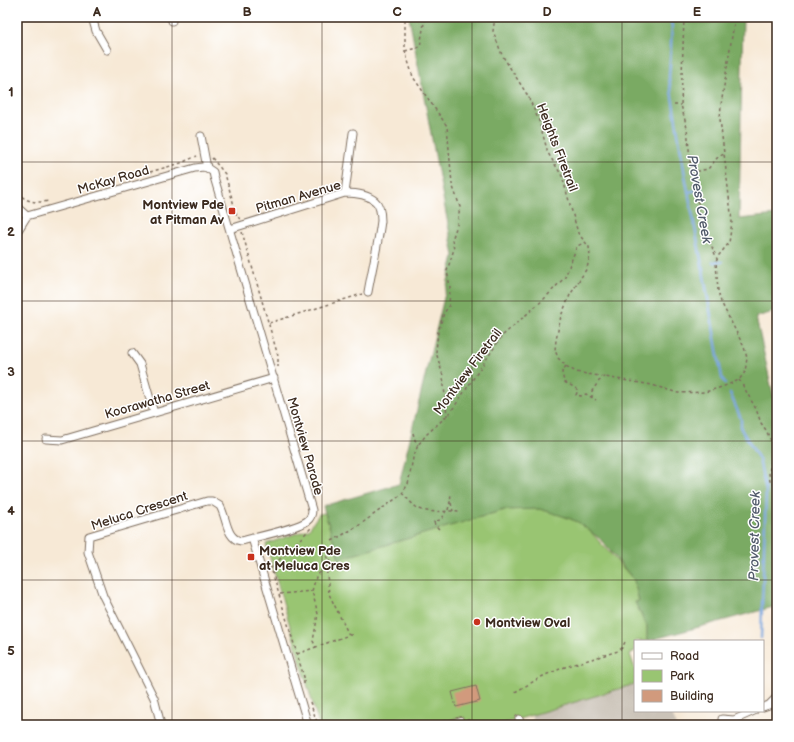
<svg xmlns="http://www.w3.org/2000/svg" width="794" height="742" viewBox="0 0 794 742" font-family="'Balsamiq Sans',sans-serif">
<style>
.industrial{fill:#cbc3b8}
.green{fill:#99c572;stroke:#6a7848}
.forest{fill:#7aaa64;stroke:#5a6a41}
.lines{fill:none;stroke-linecap:round;stroke-linejoin:round}
.stream{stroke:#73a1db;stroke-width:2.5}
.building{fill:#d19a7d}
.lane-casing{stroke:#7d6d5e;stroke-width:5.5}
.street-casing{stroke:#7d6d5e;stroke-width:9}
.path{stroke:#7d6d5e;stroke-width:1.5;stroke-dasharray:3 3;stroke-linecap:butt}
.lane{stroke:#fff;stroke-width:3.5}
.street{stroke:#fff;stroke-width:7}
.grid{fill:none;stroke:#3b2a1e;stroke-width:1;stroke-opacity:0.55}
.poi-dot{fill:#c8321e;stroke:#fff;stroke-width:1.5}
.labels{text-anchor:middle;stroke-width:3;stroke-linejoin:round;paint-order:stroke}
.street-label{font-size:13px;fill:#3b2a1e;stroke:#fff}
.poi-label{font-size:13px;font-weight:bold;fill:#3b2a1e;stroke:#fff;text-anchor:start}
.water-label{font-size:14px;font-style:italic;fill:#515a6a;stroke:#fff}
.neatline{fill:none;stroke:#3b2a1e;stroke-width:1.5}
.grid-label{font-size:13px;text-anchor:middle;font-weight:bold;fill:#3b2a1e}
</style>
<rect width="100%" height="100%" fill="#fff"/>
<filter id="ink" filterUnits="userSpaceOnUse"><feTurbulence type="fractalNoise" baseFrequency=".025" numOctaves="2"/><feDisplacementMap in="SourceGraphic" scale="8" xChannelSelector="R" yChannelSelector="G"/><feConvolveMatrix kernelMatrix="1 2 1 2 8 2 1 2 1" color-interpolation-filters="sRGB"/></filter>
<filter id="wash" filterUnits="userSpaceOnUse"><feTurbulence type="fractalNoise" baseFrequency=".012" numOctaves="4" result="noise"/><feDisplacementMap in="SourceGraphic" scale="16" xChannelSelector="R" yChannelSelector="G"/><feGaussianBlur stdDeviation="0.9" result="paint"/><feColorMatrix in="noise" values="0 0 0 0 0 0 0 0 0 0 0 0 0 0 0 0 0 1.4 0 .05"/><feComposite in="paint" operator="in"/></filter>
<g filter="url(#wash)">
<rect width="100%" height="100%" fill="#f7e9d6"/>
<path class="industrial" d="M635 684V711H671L676 725H534L531 715Z"/>
<path class="green" d="M522 509H539L553 512 578 522 589 530 634 580 639 601 635 602 647 626V641H635V651L630 654 635 669V684L499 725H319L266 544 309 529 319 514 325 513 339 558 505 510Z"/>
<path class="forest" d="M409 17H743L739 219 777 215V311L756 317 777 413V606L647 641V626L635 602 639 601 634 580 600 539 578 522 566 517 539 509 504 510 339 559 323 506 399 484 454 256Z"/>
<g class="lines">
<path class="stream" d="M670 17 672 27 669 78 684 170 702 265 722 378 725 383
M688 192 702 189
M713 262H722
M730 393 741 419V429L759 459 766 491 761 638"/>
</g>
<g id="blocks">
<path class="building" d="M476 686 480 701 456 707 452 692Z"/>
</g>
</g>
<g filter="url(#ink)">
<use href="#blocks" fill-opacity="0" stroke="#7d6d5e" stroke-width="1"/>
<g class="lines">
<g class="lane-casing">
<path id="lane" d="M440 725 461 719"/>
</g>
<g class="street-casing">
<path id="street" d="M92 17 96 31 107 50
M171 17 172 21
M345 193 353 133
M17 207 27 216
M19 229 27 216 195 168 203 167 207 168
M230 229 345 193C356 193 367 194 375 201 380 205 381 215 381 221 378 245 372 269 368 292
M132 353 140 364 154 413
M46 439 62 440 274 378
M252 538 308 725
M763 707 769 705 777 697
M519 719 521 725
M722 719 734 720 754 711
M161 725 154 698 103 596 88 552 89 536 207 501H212L220 506C227 518 226 539 241 541 256 537 296 529 307 521 311 518 312 514 312 510L214 177 213 172 207 168 201 136"/>
</g>
<path class="path" d="M495 17 493 31 502 55 528 96 539 121 548 153 562 176 578 233 589 247 590 256 587 268 570 295 561 316 556 340 555 350 558 358 566 366 576 372 652 385 678 393 705 392 722 387 739 380 745 372 747 358 744 347 721 302 718 291 716 262 719 255 729 243 732 222 720 119 721 105 735 17
M684 17 681 105 687 128 693 191 699 205 702 223 717 259
M405 20V51L413 77 447 126 452 184 460 207 457 225 452 240 454 249 447 271 450 287 449 306 444 313 438 332 436 352 443 376 447 416
M405 51 420 47 425 17
M674 105H681
M212 158 225 174 237 216 240 219
M150 172 181 163 197 156
M692 175 698 171 708 169 718 157 724 154
M17 193C29 203 35 203 50 201
M242 232 278 356V367
M776 246 777 239
M269 323 362 294
M566 366 562 372 564 382 574 387 578 390 576 395 581 396 586 394 596 400
M739 380 742 384 756 409 761 423 766 430 773 445 772 460 769 472 770 481 777 487
M592 398V391L599 381 605 377
M413 433 415 440 418 445
M402 493C406 497 411 503 416 507 428 515 446 510 460 511
M451 503 453 511
M448 510 450 502 451 494
M439 529 435 525 434 522 442 519 446 511
M332 541 358 526 401 495 408 484 413 458 418 445 427 434 450 413 502 336 544 299 565 277 577 246 584 243
M324 550 328 560
M326 565 329 594 349 635 316 647 313 641 318 614 312 591 316 577Z
M326 565 328 560 331 561
M280 594 312 591
M349 635H353
M297 654 316 647
M304 684V677L271 568 312 527
M515 692 545 675 565 667 618 651 622 648 626 640
M310 702 318 725
M466 720H470V718"/>
<use href="#lane" class="lane"/>
<use href="#street" class="street"/>
</g>
</g>
<path class="grid" d="M172 17V725M322 17V725M472 17V725M622 17V725M17 162H777M17 301H777M17 441H777M17 580H777"/>
<g class="poi-dot">
<rect x="228" y="207" width="8" height="8" rx="2"/>
<rect x="247" y="553" width="8" height="8" rx="2"/>
<circle cx="477" cy="622" r="4"/>
</g>
<g class="labels">
<g class="street-label">
<text transform="translate(558 147) rotate(69)" y="5">Heights Firetrail</text>
<text transform="translate(113 179) rotate(-16)" y="5">McKay Road</text>
<text transform="translate(298 196) rotate(-16)" y="5">Pitman Avenue</text>
<text transform="translate(467 371) rotate(-53)" y="5">Montview Firetrail</text>
<text transform="translate(157 399) rotate(-16)" y="5">Koorawatha Street</text>
<text transform="translate(306 446) rotate(74)" y="5">Montview Parade</text>
<text transform="translate(139 510) rotate(-18)" y="5">Meluca Crescent</text>
</g>
<g class="poi-label">
<text x="224" y="209" text-anchor="end">Montview Pde<tspan x="224" dy="15">at Pitman Av</tspan></text>
<text x="259" y="555">Montview Pde<tspan x="259" dy="15">at Meluca Cres</tspan></text>
<text x="485" y="627">Montview Oval</text>
</g>
<g class="water-label">
<text transform="translate(700 199) rotate(80)" y="5">Provest Creek</text>
<text transform="translate(754 536) rotate(-89)" y="5">Provest Creek</text>
</g>
</g>
<rect width="794" height="742" fill="none" stroke="#fff" stroke-width="44"/>
<rect x="634" y="640" width="130" height="72" fill="#ffffff" stroke="#b1aaa5"/>
<rect x="642" y="653" width="20" height="6" fill="#ffffff" stroke="#b1aaa5"/>
<text x="670" y="660" font-size="12" fill="#3b2a1e">Road</text>
<rect x="642" y="670" width="20" height="12" fill="#99c572" stroke="#b1aaa5"/>
<text x="670" y="680" font-size="12" fill="#3b2a1e">Park</text>
<rect x="642" y="690" width="20" height="12" fill="#d19a7d" stroke="#b1aaa5"/>
<text x="670" y="700" font-size="12" fill="#3b2a1e">Building</text>
<rect x="22" y="22" width="750" height="698" class="neatline"/>
<g class="grid-label">
<text x="97" y="16">A</text>
<text x="247" y="16">B</text>
<text x="397" y="16">C</text>
<text x="547" y="16">D</text>
<text x="697" y="16">E</text>
<text x="11" y="96">1</text>
<text x="11" y="236">2</text>
<text x="11" y="376">3</text>
<text x="11" y="515">4</text>
<text x="11" y="655">5</text>
</g>
</svg>
